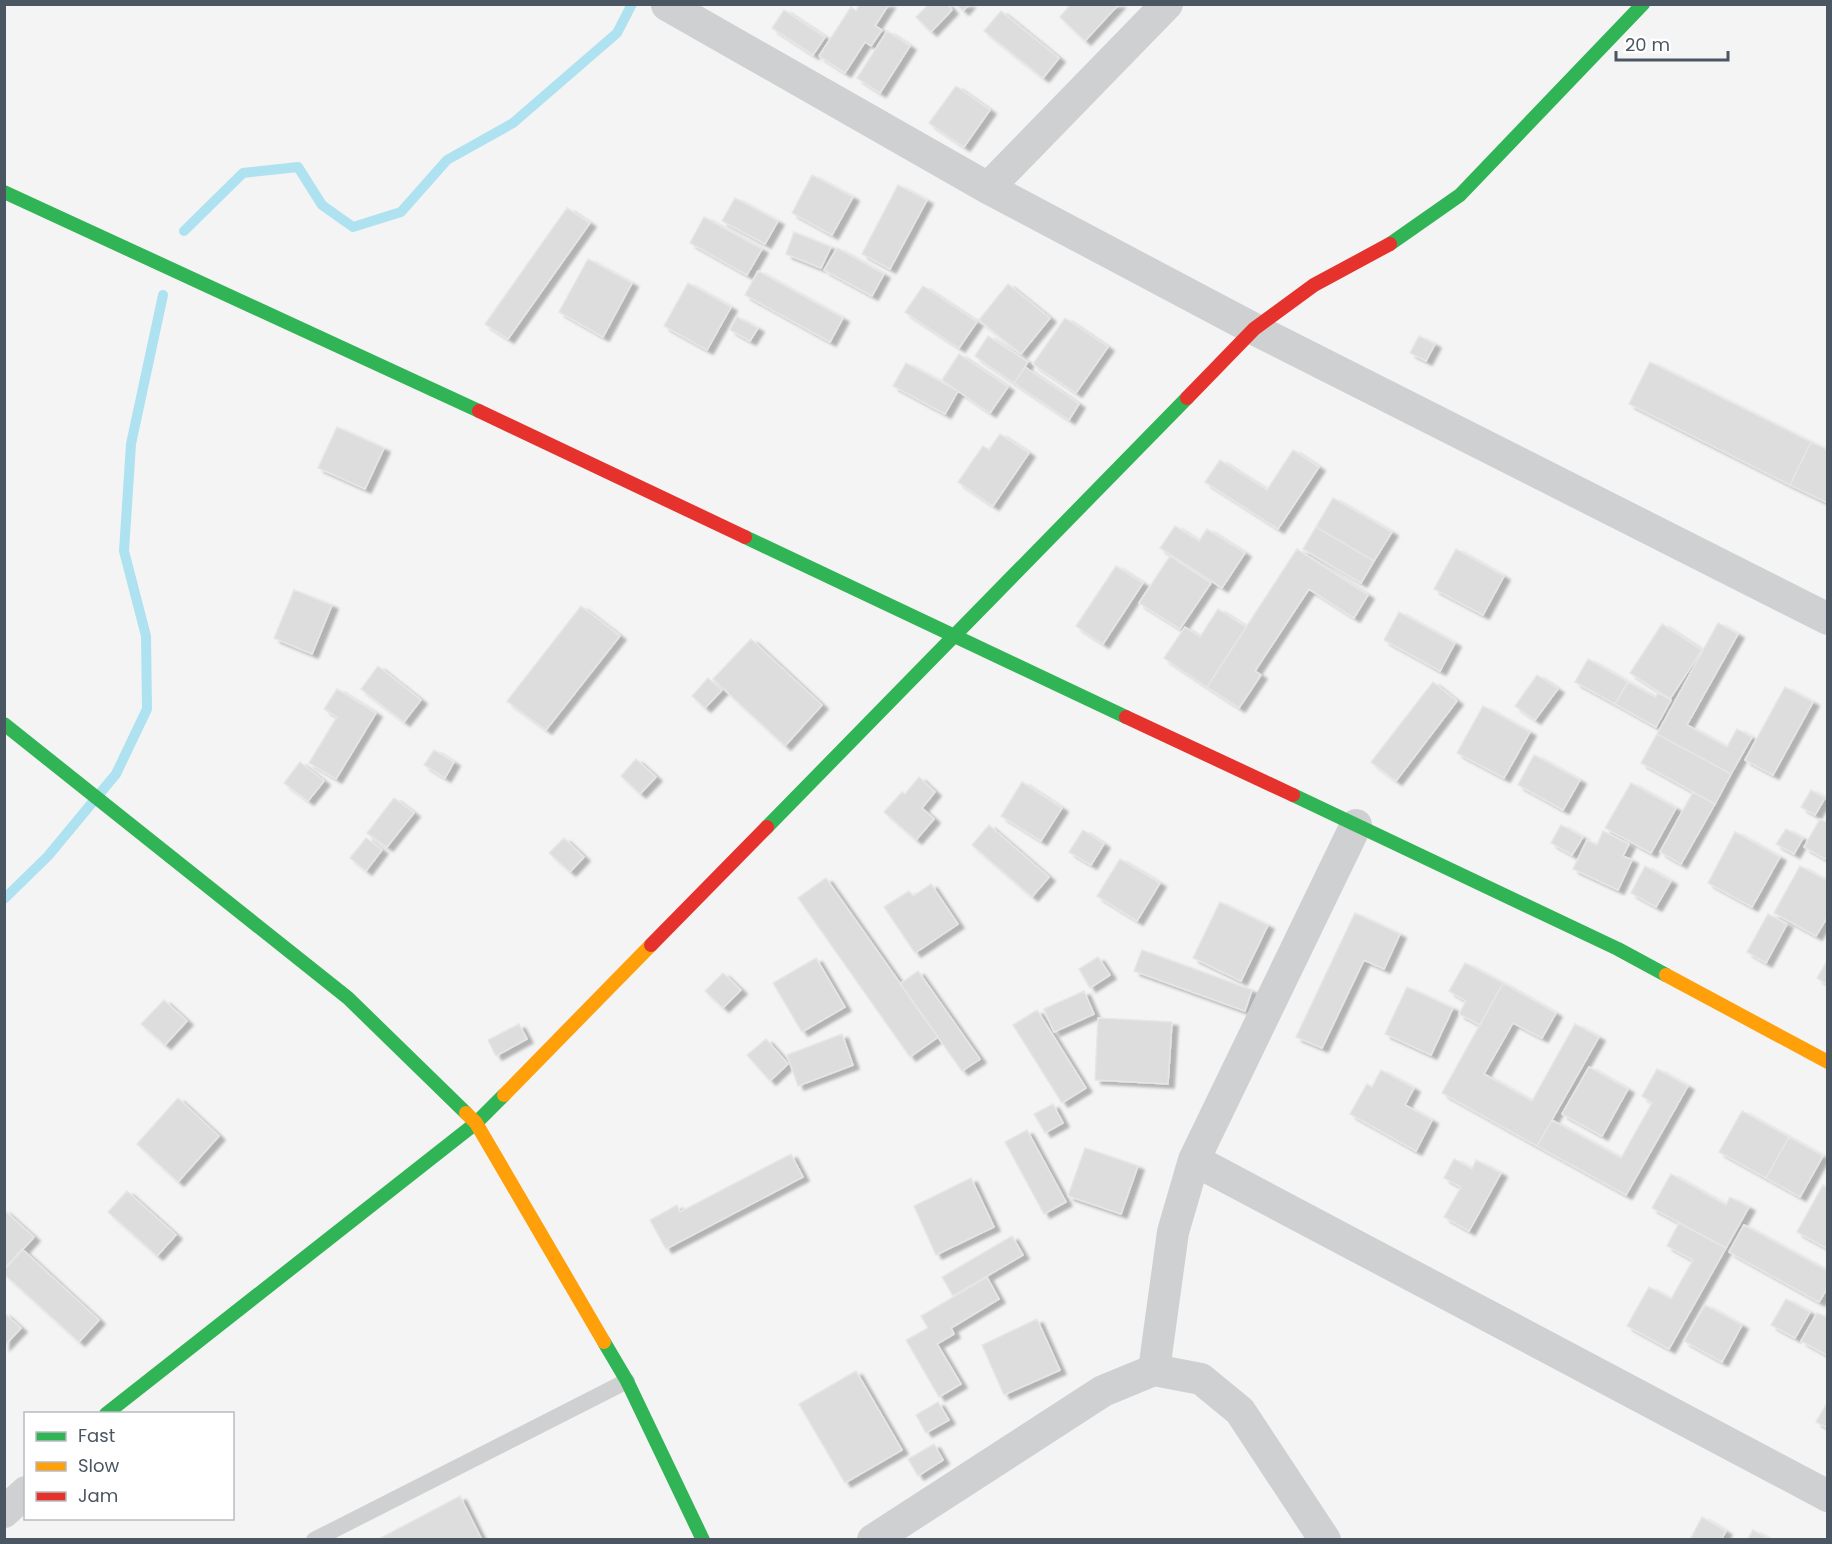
<svg xmlns="http://www.w3.org/2000/svg" width="1832" height="1544" viewBox="0 0 1832 1544" font-family="Poppins,sans-serif">
<style>
.lines{fill:none;stroke-linecap:round;stroke-linejoin:round}
.stream{stroke:#aee2f0;stroke-width:10}
.building{fill:#ddddde;stroke:#e5e6e7;stroke-width:1.5;filter:url(#shadow)}
.lane{stroke:#ced0d2;stroke-width:16}
.street{stroke:#ced0d2;stroke-width:32}
.fast{stroke:#30b455;stroke-width:14}
.slow{stroke:#ff9f0a;stroke-width:14}
.jam{stroke:#e5322d;stroke-width:14}
</style>
<defs>
<filter id="shadow"><feDropShadow dx="6" dy="4" stdDeviation="1.5" flood-color="#0004"/></filter>
</defs>
<rect width="100%" height="100%" fill="#f4f4f4"/>
<g class="lines">
<path class="stream" d="M184 231 243 173 298 167 322 205 353 227 401 212 447 160 513 123 617 33 632 4
M4 899 48 856 116 774 147 709 146 636 124 551 131 444 163 295"/>
</g>
<path class="building" d="M860 4H889L875 26 882 30 871 46 865 42 845 73 819 56 851 7 856 11Z
M929 4H947L952 10 931 32 916 17Z
M956 4H969L963 11Z
M1071 4H1119L1085 41 1060 17Z
M784 10 825 37 813 55 772 28Z
M1001 11 1059 58 1043 78 984 31Z
M887 31 910 46 880 93 857 78Z
M956 86 990 110 964 147 929 123Z
M812 175 853 197 832 235 792 213Z
M898 185 927 200 890 269 862 254Z
M735 198 778 221 765 244 722 221Z
M567 208 590 223 508 339 485 324Z
M704 217 762 249 747 275 690 243Z
M794 232 831 247 821 268 786 254Z
M837 248 884 274 872 296 824 270Z
M588 259 632 283 603 337 559 312Z
M758 271 843 318 830 342 745 295Z
M688 283 731 307 707 350 664 326Z
M1008 284 1050 318 1021 354 979 320Z
M923 286 977 322 959 348 905 312Z
M737 317 758 328 750 341 730 330Z
M1065 318 1108 347 1076 393 1033 364Z
M988 336 1028 362 1014 383 975 356Z
M1419 336 1435 344 1426 361 1410 353Z
M959 354 1008 387 990 413 942 380Z
M1650 362 1811 442 1790 485 1629 404Z
M906 363 958 391 945 414 893 386Z
M1025 367 1079 404 1069 420 1014 383Z
M337 427 384 448 365 489 318 468Z
M1000 434 1029 453 993 506 958 482 983 446 989 450Z
M1811 442 1828 450V503L1790 485Z
M1293 450 1319 467 1278 529 1205 482 1220 460 1267 490Z
M1333 498 1392 532 1374 561 1316 527Z
M1175 526 1199 541 1207 529 1245 553 1222 588 1160 548Z
M1316 527 1374 561 1361 583 1303 549Z
M1297 549 1368 595 1354 618 1309 589 1255 671 1261 675 1239 708 1207 687Z
M1456 549 1504 576 1483 615 1434 589Z
M1170 556 1211 583 1180 629 1139 603Z
M1116 566 1143 583 1103 644 1076 626Z
M294 590 332 605 312 654 274 638Z
M581 606 620 636 546 730 507 701Z
M1218 609 1246 627 1207 687 1164 658 1185 627 1200 637Z
M1399 612 1455 643 1440 671 1384 640Z
M1718 623 1738 634 1687 725 1727 747 1737 729 1752 737 1731 774 1657 734Z
M1662 624 1702 650 1670 699 1630 673Z
M751 639 822 705 785 746 713 679Z
M1588 659 1628 682 1615 704 1575 682Z
M378 666 421 700 404 722 361 689Z
M1537 675 1558 689 1535 720 1515 706Z
M708 678 722 690 705 708 692 696Z
M1433 682 1457 701 1396 781 1371 762Z
M1628 682 1655 697 1658 693 1671 700 1656 727 1615 704Z
M1785 687 1813 702 1773 775 1745 760Z
M337 689 376 713 336 779 309 763 337 717 324 709Z
M1483 706 1530 732 1504 778 1457 753Z
M1657 734 1731 774 1715 804 1641 763Z
M434 750 454 762 445 778 424 765Z
M1534 755 1580 780 1563 810 1518 785Z
M636 759 656 777 640 794 621 776Z
M300 762 324 781 308 801 284 783Z
M919 777 935 792 922 808 934 819 916 840 884 812 902 792 905 794Z
M1022 782 1062 808 1041 841 1001 816Z
M1631 783 1676 808 1651 853 1605 828Z
M1811 790 1825 798 1815 815 1801 807Z
M1693 792 1715 804 1681 864 1660 852Z
M394 798 414 813 387 847 367 833Z
M1820 819 1828 823V854L1825 859 1804 847Z
M989 825 1049 877 1032 897 972 845Z
M1561 825 1583 837 1572 855 1551 843Z
M1786 829 1803 838 1794 854 1776 844Z
M1083 830 1104 844 1091 865 1069 852Z
M1603 831 1629 844 1623 856 1632 860 1618 890 1573 869 1587 840 1597 845Z
M1735 832 1780 857 1752 907 1708 883Z
M366 838 382 850 366 871 350 858Z
M564 838 584 857 570 872 549 853Z
M1120 859 1160 883 1137 921 1097 896Z
M1645 866 1671 881 1656 907 1631 893Z
M1800 866 1828 881V916L1816 936 1774 913Z
M826 878 938 1037 910 1057 798 898Z
M931 884 958 924 915 953 884 907 909 891 913 896Z
M1220 902 1268 925 1241 981 1193 958Z
M1355 913 1400 934 1384 969 1364 960 1322 1048 1296 1037Z
M1768 914 1787 924 1766 963 1747 952Z
M1142 950 1252 990 1245 1011 1134 971Z
M1098 957 1110 975 1090 988 1079 969Z
M816 958 845 1007 802 1032 773 983Z
M1828 959V985L1817 978Z
M1465 963 1503 983 1480 1025 1459 1014 1466 1001 1449 991Z
M918 971 980 1059 962 1071 900 984Z
M723 973 741 990 723 1008 705 991Z
M1503 983 1556 1013 1542 1038 1513 1023 1484 1074 1532 1101 1575 1024 1599 1037 1537 1146 1442 1093Z
M1407 987 1453 1008 1431 1055 1385 1034Z
M1084 991 1094 1014 1054 1032 1044 1009Z
M164 1000 187 1021 165 1045 141 1024Z
M1037 1010 1086 1088 1062 1103 1013 1025Z
M1098 1018 1172 1022 1168 1084 1095 1080Z
M519 1024 527 1039 496 1056 488 1040Z
M842 1034 853 1065 798 1086 787 1055Z
M766 1039 788 1064 770 1081 747 1055Z
M1589 1067 1628 1089 1602 1136 1562 1114Z
M1657 1069 1688 1086 1626 1195 1537 1146 1552 1120 1621 1158 1652 1103 1642 1096Z
M1381 1070 1414 1088 1405 1105 1432 1120 1416 1151 1350 1114 1367 1084 1372 1087Z
M178 1098 219 1136 178 1182 137 1144Z
M1053 1104 1063 1123 1045 1133 1034 1114Z
M1742 1111 1789 1137 1766 1178 1719 1152Z
M1027 1130 1066 1202 1044 1214 1005 1142Z
M1789 1137 1823 1156 1800 1197 1766 1178Z
M1085 1148 1138 1166 1121 1214 1068 1196Z
M791 1154 803 1177 666 1249 650 1220 677 1205 680 1212Z
M1454 1159 1472 1169 1476 1160 1501 1173 1469 1231 1444 1217 1461 1187 1444 1178Z
M1671 1174 1726 1205 1730 1197 1749 1207 1726 1248 1652 1208Z
M971 1178 994 1227 936 1255 914 1206Z
M1823 1185 1828 1188V1249L1797 1232Z
M127 1191 176 1235 157 1256 108 1212Z
M4 1210 34 1237 6 1268 4 1267Z
M1679 1223 1726 1248 1669 1349 1627 1326 1649 1287 1671 1299 1693 1260 1667 1246Z
M1744 1225 1828 1271V1287L1819 1302 1729 1252Z
M1012 1236 1023 1255 953 1296 942 1277Z
M22 1249 99 1320 79 1342 4 1274V1269Z
M987 1277 999 1299 951 1328 954 1334 937 1344 961 1384 939 1397 906 1340 928 1328 921 1316Z
M1786 1299 1810 1312 1795 1338 1771 1325Z
M1705 1305 1742 1325 1722 1362 1684 1341Z
M4 1313 21 1328 4 1346Z
M1817 1313 1828 1318V1356L1801 1341Z
M1037 1319 1060 1370 1004 1395 982 1345Z
M856 1371 902 1450 845 1483 799 1404Z
M1828 1401V1428L1816 1422Z
M938 1402 949 1420 926 1433 916 1415Z
M934 1444 943 1460 918 1476 908 1459Z
M460 1496 482 1540H377Z
M1702 1517 1726 1531 1721 1540H1690Z
M1753 1530 1770 1540H1747Z"/>
<g class="lines">
<path class="lane" d="M314 1540 627 1381"/>
<path class="street" d="M667 5 988 188 1254 329 1828 619
M988 188 1167 4
M1194 1160 1828 1496
M1154 1370 1201 1379 1240 1411 1325 1540
M4 1512 26 1492
M873 1540 1103 1391 1154 1370 1173 1232 1194 1160 1356 825"/>
<path class="fast" d="M4 192 479 411
M1390 244 1460 195 1643 4
M745 537 1126 717
M4 724 348 998 466 1113
M1293 795 1618 949 1666 975
M767 827 1187 398
M604 1342 627 1381 703 1540
M106 1414 476 1123 504 1095"/>
<path class="slow" d="M1666 975 1828 1062
M504 1095 651 945
M466 1113 476 1123 604 1342"/>
<path class="jam" d="M1187 398 1254 329 1314 285 1390 244
M479 411 745 537
M1126 717 1293 795
M651 945 767 827"/>
</g>
<rect width="1832" height="1544" fill="none" stroke="#4a5661" stroke-width="12"/>
<rect x="24" y="1412" width="210" height="108" fill="#ffffff" stroke="#b7bbc0" stroke-width="1.5"/>
<rect x="36" y="1432" width="30" height="9" fill="#30b455" stroke="#b7bbc0" stroke-width="1.5"/>
<text x="78" y="1442" font-size="18" fill="#4a5661">Fast</text>
<rect x="36" y="1462" width="30" height="9" fill="#ff9f0a" stroke="#b7bbc0" stroke-width="1.5"/>
<text x="78" y="1472" font-size="18" fill="#4a5661">Slow</text>
<rect x="36" y="1492" width="30" height="9" fill="#e5322d" stroke="#b7bbc0" stroke-width="1.5"/>
<text x="78" y="1502" font-size="18" fill="#4a5661">Jam</text>
<path d="M1616 51v9h112v-9" fill="none" stroke="#4a5661" stroke-width="3"/>
<text x="1625" y="51" font-size="18" fill="#4a5661" stroke="#ffffff" stroke-width="4.5" paint-order="stroke">20 m</text>
</svg>
